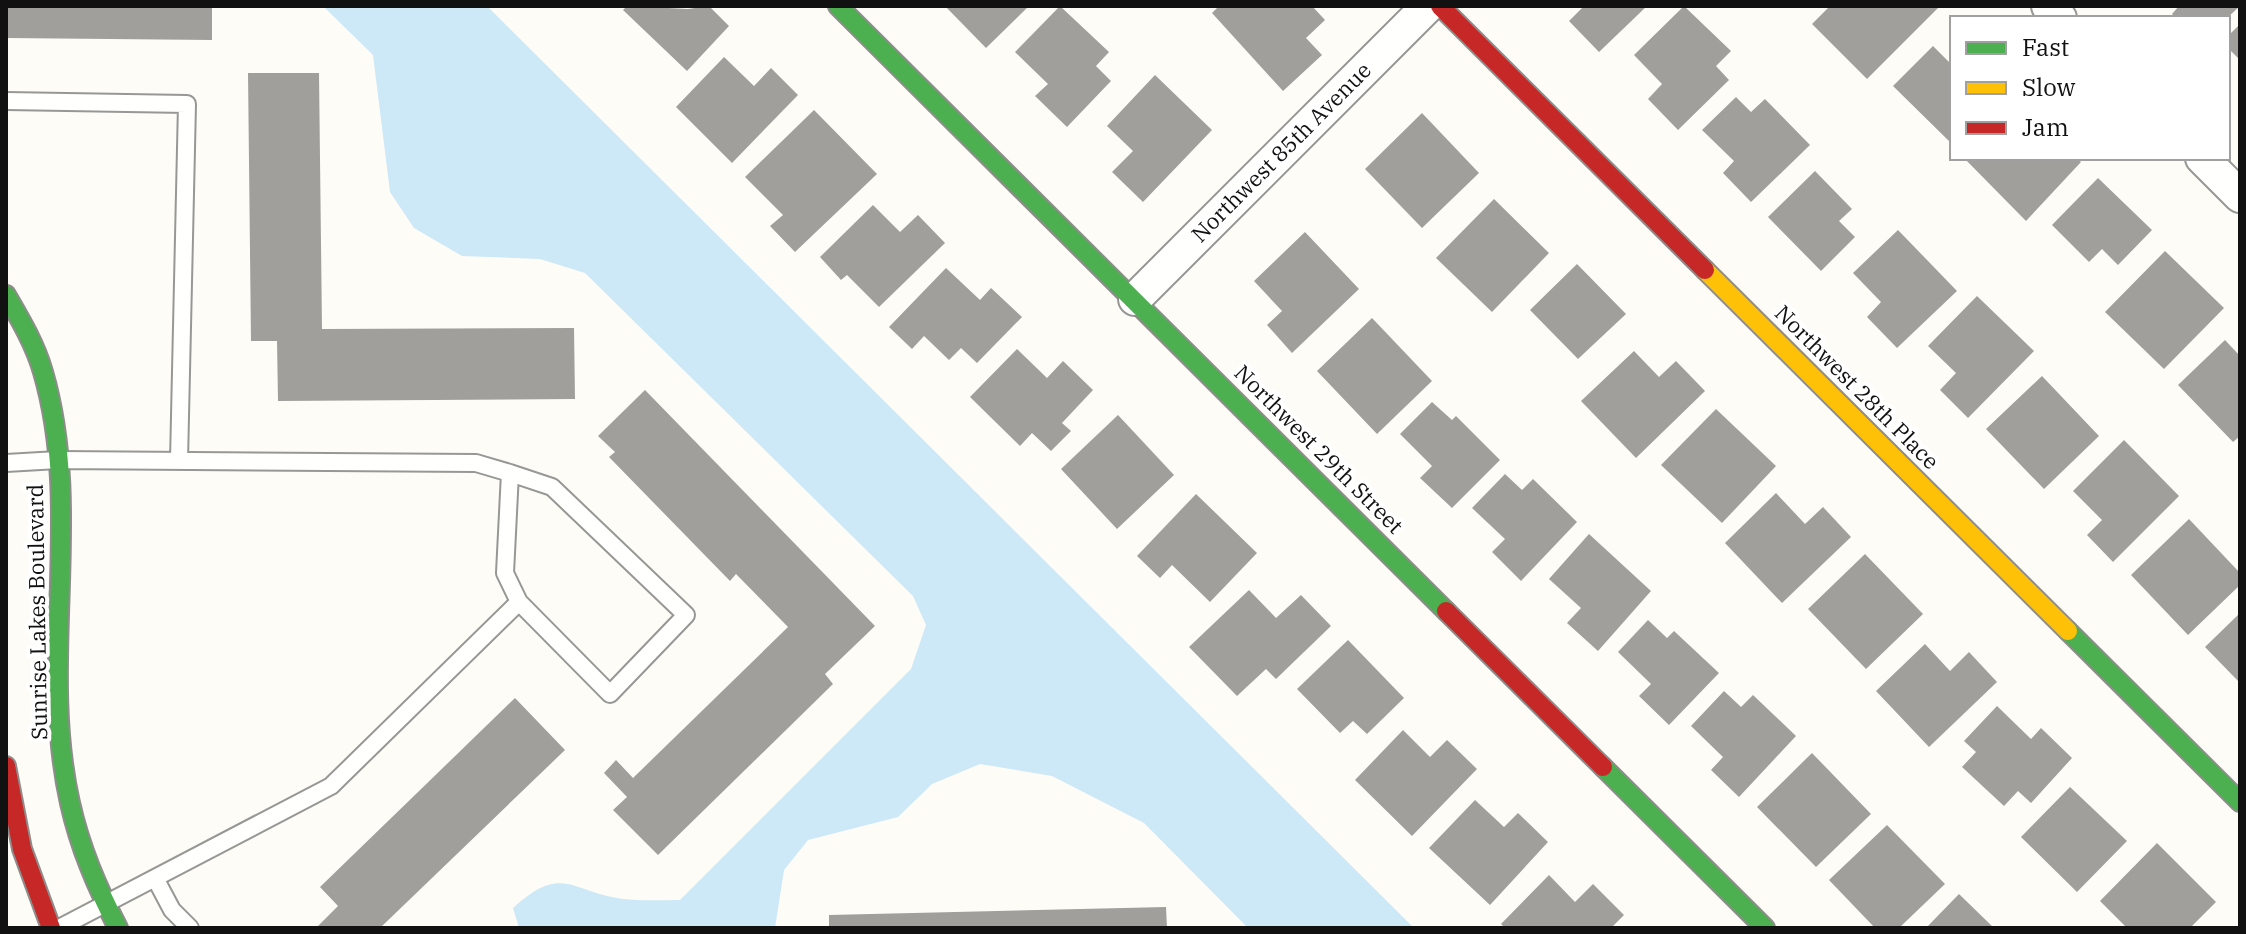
<svg xmlns="http://www.w3.org/2000/svg" width="2246" height="934" viewBox="0 0 2246 934" font-family="'IBM Plex Serif',serif">
<style>
.water{fill:#cde8f7}
.building{fill:#a19f9c}
.lines{fill:none;stroke-linecap:round;stroke-linejoin:round}
.lane-casing{stroke:#979795;stroke-width:20}
.street-casing{stroke:#979795;stroke-width:36}
.fast-casing{stroke:#8e8d8b;stroke-width:22}
.slow-casing{stroke:#8e8d8b;stroke-width:22}
.jam-casing{stroke:#8e8d8b;stroke-width:22}
.lane{stroke:#fffffe;stroke-width:16}
.street{stroke:#fffffe;stroke-width:32}
.fast{stroke:#4caf50;stroke-width:18}
.slow{stroke:#ffc107;stroke-width:18}
.jam{stroke:#c62828;stroke-width:18}
.labels{text-anchor:middle;stroke-width:8;stroke-linejoin:round;paint-order:stroke}
.street-label{font-size:22px;fill:#111;stroke:#fff}
</style>
<rect width="100%" height="100%" fill="#fdfcf7"/>
<path class="water" d="M323 6H487L1414 928H1248L1144 823 1052 776 980 764 932 784 898 817 808 840 784 870 775 928H519L513 908C563 863 570 892 623 899 641 901 661 900 680 900L911 669 926 625 913 596 585 273 540 259 462 256 414 228 390 192 373 55Z"/>
<path class="building" d="M6 6H212V40L6 38Z
M627 6 688 9 709 6 729 26 687 71 623 10Z
M945 6H1029L986 48Z
M1060 6 1109 52 1096 66 1111 81 1067 127 1035 96 1048 84 1015 52Z
M1219 6H1312L1325 20 1306 38 1322 55 1283 91 1212 13Z
M1584 6H1647L1599 52 1569 21Z
M1684 6 1731 51 1716 66 1729 80 1678 130 1648 99 1662 84 1634 55Z
M1830 6H1936L1938 8 1867 79 1812 24Z
M2179 6H2240L2227 18H2176L2172 14Z
M2240 24V60L2228 48V36Z
M1933 46 1952 65V144L1893 86Z
M724 57 754 86 771 68 798 95 732 163 676 107Z
M248 73H319L322 329 574 328 575 399 278 401 277 341H251Z
M1155 75 1212 130 1143 202 1112 172 1133 151 1107 126Z
M1736 97 1751 112 1765 99 1810 145 1751 202 1723 173 1734 161 1702 130Z
M814 110 877 174 795 252 770 226 783 215 745 177Z
M1422 113 1479 173 1422 228 1365 169Z
M1964 158H2076L2081 162 2026 221Z
M1815 171 1852 209 1839 221 1855 237 1821 271 1768 217Z
M2098 178 2152 230 2118 265 2102 249 2089 262 2052 225Z
M1494 199 1549 253 1492 312 1436 258Z
M873 205 900 232 918 215 945 243 879 307 847 275 841 280 820 257Z
M1898 230 1957 291 1897 348 1867 317 1881 302 1853 273Z
M1305 232 1359 289 1292 353 1267 325 1282 311 1254 281Z
M2165 251 2224 308 2164 369 2105 312Z
M1577 264 1626 314 1578 359 1530 310Z
M946 268 980 300 991 288 1022 317 977 363 961 348 949 360 924 336 912 349 889 327Z
M1977 296 2034 351 1968 418 1940 390 1956 373 1928 346Z
M1372 318 1432 381 1377 434 1317 371Z
M2225 340 2240 356V436L2233 442 2178 385Z
M1017 349 1047 378 1063 361 1093 390 1062 423 1071 431 1051 451 1032 433 1020 446 970 397Z
M1634 351 1659 377 1676 361 1705 391 1636 458 1581 401Z
M2042 376 2099 436 2044 489 1986 429Z
M645 390 875 626 825 674 833 684 658 855 613 810 627 797 604 773 616 760 633 778 788 627 736 574 730 581 609 457 615 452 598 436Z
M1432 402 1452 420 1456 416 1500 460 1452 508 1420 478 1432 466 1400 434Z
M1716 409 1776 466 1722 523 1661 465Z
M1118 415 1174 475 1117 529 1061 469Z
M2124 440 2179 496 2113 562 2087 535 2102 520 2073 491Z
M1505 474 1522 490 1533 479 1577 522 1521 581 1492 552 1505 539 1472 508Z
M1776 493 1805 524 1823 507 1851 537 1782 603 1725 543Z
M1196 494 1257 553 1210 602 1172 565 1160 578 1137 556Z
M2189 519 2240 573V585L2188 635 2131 575Z
M1589 534 1651 591 1598 651 1567 623 1581 608 1549 579Z
M1865 554 1923 614 1866 669 1808 609Z
M1249 590 1276 618 1301 595 1331 626 1276 679 1266 669 1237 696 1189 647Z
M2240 613V683L2205 647Z
M1648 620 1667 638 1674 631 1719 673 1669 725 1639 696 1651 684 1618 652Z
M1348 640 1404 698 1367 734 1353 721 1340 733 1297 689Z
M1925 644 1950 671 1969 652 1997 682 1929 747 1876 691Z
M1724 691 1741 707 1753 695 1796 736 1739 797 1711 770 1723 757 1691 726Z
M515 698 565 750 380 928H316L338 906 320 887Z
M1997 706 2031 739 2041 728 2072 758 2031 803 2018 791 2004 806 1962 767 1976 752 1964 741Z
M1403 730 1430 757 1447 740 1477 769 1412 836 1355 780Z
M1812 753 1871 814 1816 867 1757 807Z
M2070 787 2127 841 2077 892 2021 837Z
M1475 800 1504 827 1518 813 1548 842 1490 905 1429 848Z
M1887 825 1945 884 1899 928H1875L1829 880Z
M2157 843 2216 902 2190 928H2127L2100 901Z
M1549 875 1575 902 1593 884 1624 915 1611 928H1505L1501 924Z
M1959 894 1994 928H1926Z
M1166 907 1167 928H829V915Z"/>
<g class="lines">
<g class="lane-casing">
<path id="lane" d="M6 101 187 104 179 461
M6 463 58 460 476 463 510 473
M510 473 552 487 686 615 610 694 519 602 505 573Z
M155 878 172 910 190 928
M59 928 331 786 519 602"/>
</g>
<g class="street-casing">
<path id="street" d="M2048 6 2060 18
M2202 158 2240 196
M1135 299 1428 6"/>
</g>
<g class="fast-casing">
<path id="fast" d="M838 6 1446 611
M6 295C20 319 35 344 43 372 84 512 38 662 70 803 80 848 97 887 118 928
M2068 631 2240 802
M1603 767 1765 928"/>
</g>
<g class="slow-casing">
<path id="slow" d="M1705 270 2068 631"/>
</g>
<g class="jam-casing">
<path id="jam" d="M1440 6 1705 270
M1446 611 1603 767
M6 766 22 849 51 928"/>
</g>
<use href="#lane" class="lane"/>
<use href="#street" class="street"/>
<use href="#fast" class="fast"/>
<use href="#slow" class="slow"/>
<use href="#jam" class="jam"/>
</g>
<g class="labels">
<g class="street-label">
<text transform="translate(1281 152) rotate(-45)" y="8">Northwest 85th Avenue</text>
<text transform="translate(1857 387) rotate(45)" y="8">Northwest 28th Place</text>
<text transform="translate(1319 449) rotate(45)" y="8">Northwest 29th Street</text>
<text transform="translate(37 612) rotate(-91)" y="8">Sunrise Lakes Boulevard</text>
</g>
</g>
<rect width="2246" height="934" fill="none" stroke="#111111" stroke-width="16"/>
<rect x="1950" y="16" width="280" height="144" fill="#ffffff" stroke="#a0a0a0" stroke-width="2"/>
<rect x="1966" y="42" width="40" height="12" fill="#4caf50" stroke="#a0a0a0" stroke-width="2"/>
<text x="2022" y="56" font-size="24" fill="#111111">Fast</text>
<rect x="1966" y="82" width="40" height="12" fill="#ffc107" stroke="#a0a0a0" stroke-width="2"/>
<text x="2022" y="96" font-size="24" fill="#111111">Slow</text>
<rect x="1966" y="122" width="40" height="12" fill="#c62828" stroke="#a0a0a0" stroke-width="2"/>
<text x="2022" y="136" font-size="24" fill="#111111">Jam</text>
</svg>
